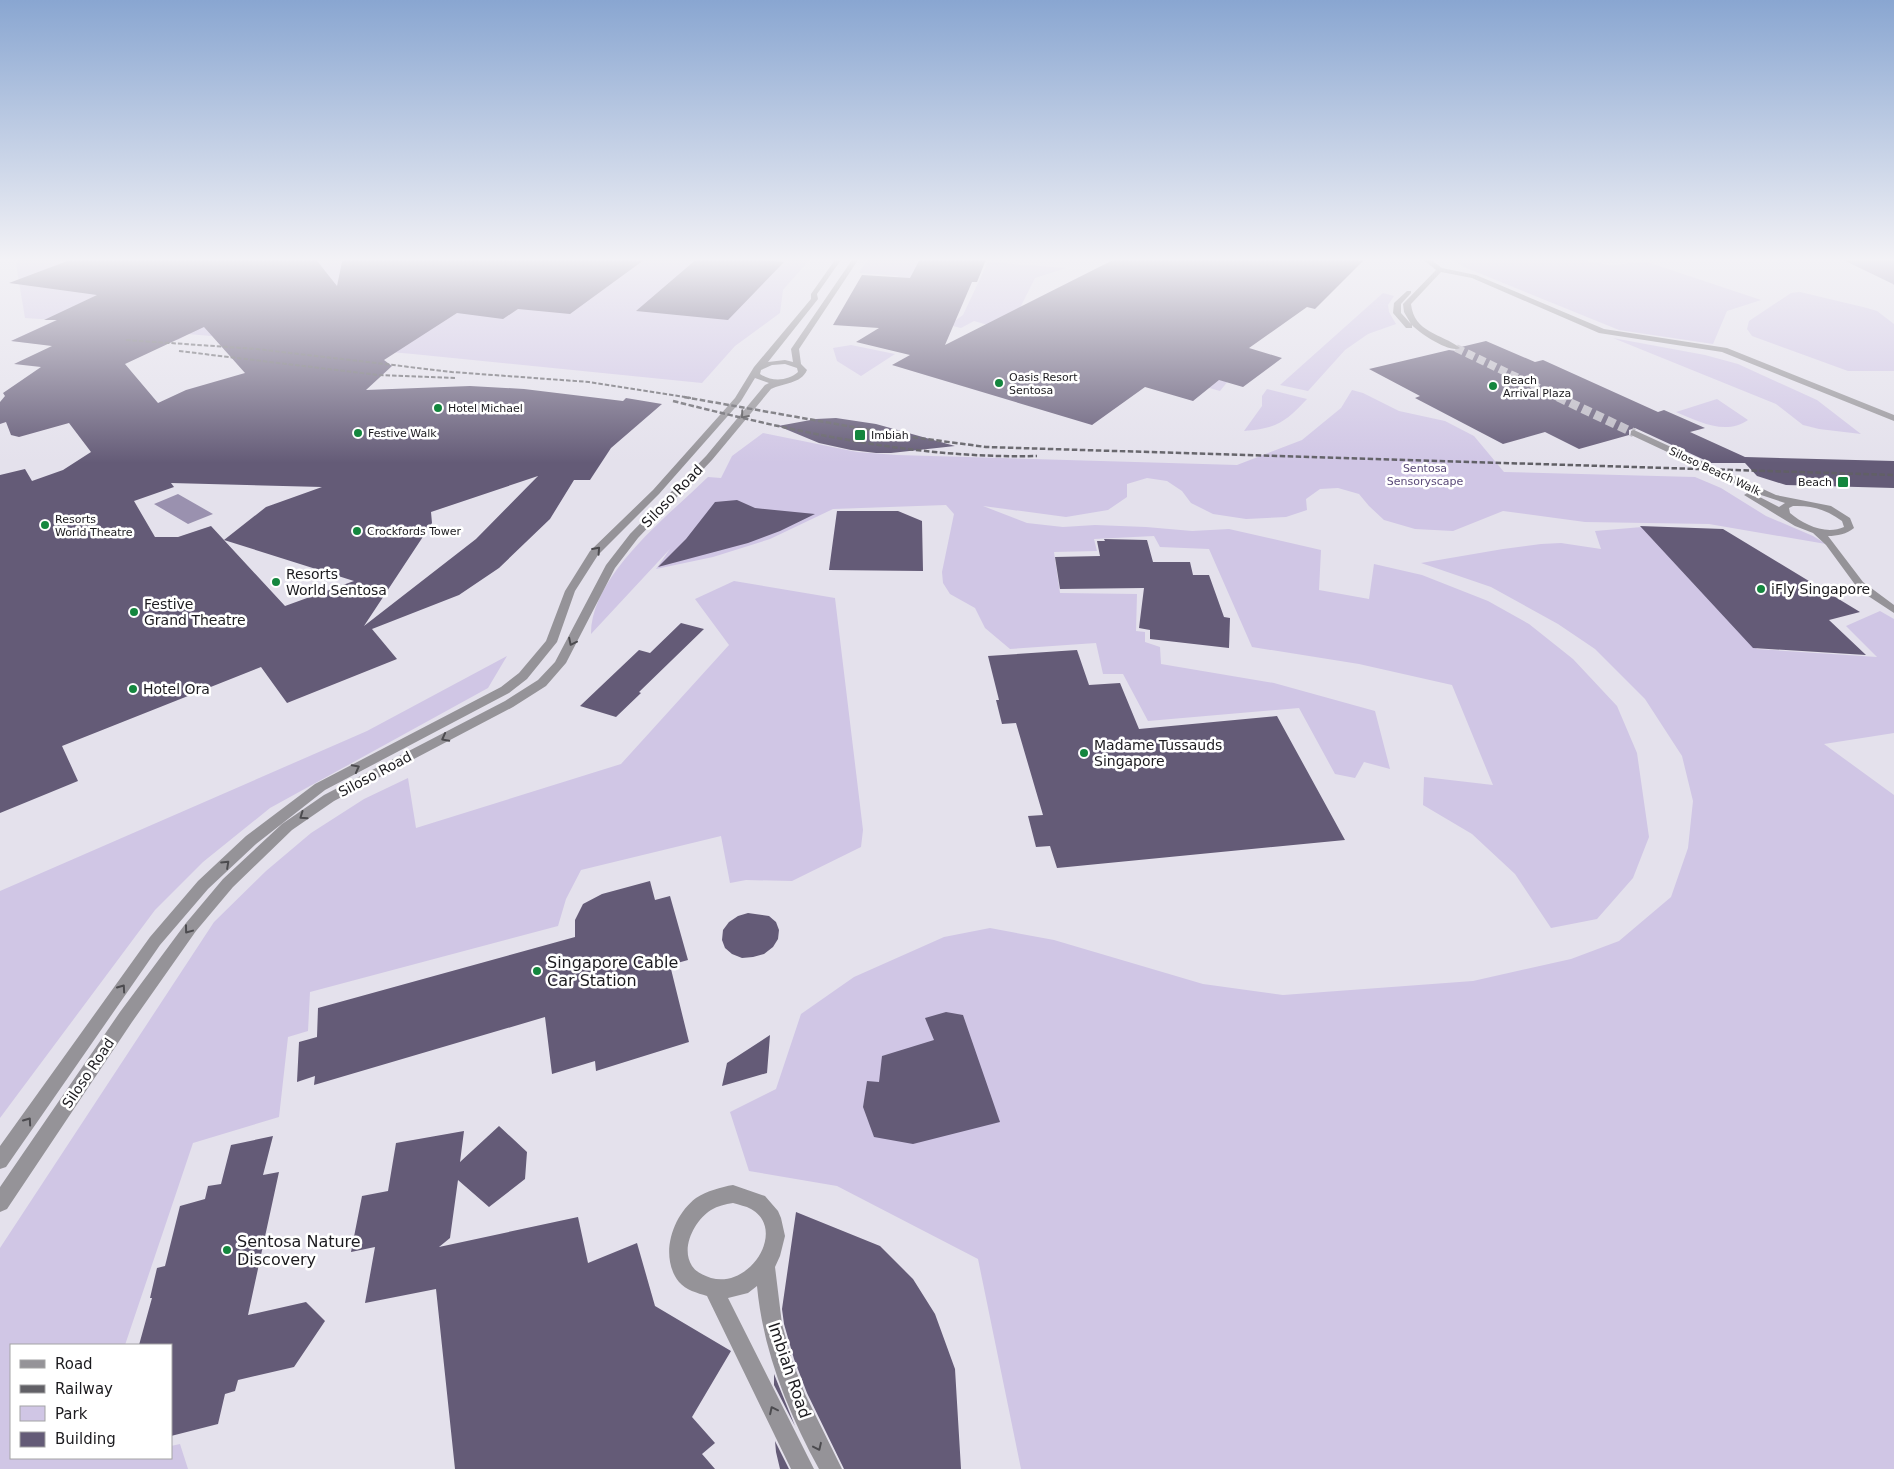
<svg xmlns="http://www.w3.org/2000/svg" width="1894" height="1469" viewBox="0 0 1894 1469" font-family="'DejaVu Sans',sans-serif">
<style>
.green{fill:#d0c6e5}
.water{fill:#9a91af}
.building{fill:#645b77;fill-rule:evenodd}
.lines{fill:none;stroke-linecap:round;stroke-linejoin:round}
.minor-tunnel-far1{stroke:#bcb9c3;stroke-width:8;stroke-dasharray:8 4;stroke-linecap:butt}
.minor-tunnel{stroke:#bcb9c3;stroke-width:9;stroke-dasharray:9 4.5;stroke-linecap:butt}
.minor{fill:#959398;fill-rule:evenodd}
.rail-far1{stroke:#616066;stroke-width:2;stroke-dasharray:4.5 2;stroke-linecap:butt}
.rail{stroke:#616066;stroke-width:2.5;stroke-dasharray:5.5 2.5;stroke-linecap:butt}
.oneway{stroke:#4c4b4f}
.poi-dot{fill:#14863e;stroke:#fff;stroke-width:2}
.labels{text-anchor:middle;stroke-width:5;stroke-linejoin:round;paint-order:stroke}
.far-poi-label{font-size:11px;fill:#1c1b1f;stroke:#fff;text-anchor:start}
.far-park-label{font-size:11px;fill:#5a4a78;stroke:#fff}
.far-street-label{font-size:11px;fill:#1c1b1f;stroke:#fff}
.street-label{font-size:14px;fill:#1c1b1f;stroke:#fff}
.poi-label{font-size:14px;fill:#1c1b1f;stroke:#fff;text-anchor:start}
.near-poi-label{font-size:16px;fill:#1c1b1f;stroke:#fff;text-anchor:start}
.near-street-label{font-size:16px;fill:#1c1b1f;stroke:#fff}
</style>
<rect width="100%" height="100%" fill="#e4e1ec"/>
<path class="green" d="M18 257H812L783 290 780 313 735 346 702 383 413 354 188 334 178 340 135 336 104 351 11 341 56 320 25 318 16 264Z
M869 257H916L914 262 944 264 893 286 898 276 859 273Z
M1447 257H1565L1610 265 1647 262 1761 300 1727 311 1713 344 1619 330 1464 267Z
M988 262 1066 268 1035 278 1017 314 1237 370 1220 391 974 321 961 328 949 325 963 315Z
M1800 292 1867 308 1877 311 1894 324V371H1848L1752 336 1747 329 1749 321 1791 293Z
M1383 293 1394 296 1388 305 1389 312 1396 324 1368 334 1345 350 1308 391 1280 385Z
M1613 338 1705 355 1738 364 1817 400 1861 434 1819 429 1803 425 1776 404Z
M851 345 895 354 861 376 837 361 833 348Z
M1267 389 1307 399C1286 422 1275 429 1244 431L1262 406V396Z
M1352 390 1363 393 1399 411 1445 421 1474 436 1504 472 1695 477 1721 488 1766 516 1813 536 1826 544 1709 524 1585 522 1503 511 1453 531 1415 529 1384 520 1369 506 1359 494 1338 488 1320 489 1306 499 1307 510 1286 517 1246 519 1213 514 1191 503 1182 491 1167 481 1147 478 1127 484V497L1108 510 1066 517 983 506 1027 523 1063 527 1095 525 1146 527 1192 531 1229 529 1321 550 1319 590 1369 599 1374 564 1422 575 1488 601 1529 624 1573 659 1617 706 1637 753 1649 837 1633 878 1597 919 1551 928 1515 874 1472 834 1423 805 1424 777 1493 785 1452 685 1359 664 1252 647 1209 549 1160 547 1154 536 1094 539 1097 551 1054 552 1060 593 1137 594 1136 631 1145 632V642L1160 647 1161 664 1274 683 1375 711 1390 769 1364 762 1355 778 1335 774 1299 708 1148 721 1123 674H1103L1096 643 1010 649 985 628 975 608 950 594 943 583 942 572 954 514 946 505 833 509 770 539 713 557 656 569 670 549 591 634C591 575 668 516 708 477L721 478 732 456 763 433 857 452 897 455 1237 465 1302 440 1341 408Z
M1717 399 1748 420C1725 436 1698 421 1676 412Z
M1642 527 1757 649 1877 657 1846 626 1880 611 1894 619V733L1824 744 1894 795V1469H1021L978 1259 837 1186 749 1171 730 1112 776 1089 801 1014 854 977 944 937 990 928 1054 940 1203 984 1283 995 1473 981 1571 959 1619 941 1671 897 1688 848 1693 801 1682 756 1645 699 1595 649 1558 624 1491 587 1421 563 1503 549 1541 544 1561 543 1601 549 1595 531Z
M734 581 835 598 863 830 861 847 792 881 746 880 730 883 721 836 581 870 566 899 558 926 310 992 308 1031 288 1037 279 1117 193 1143 125 1345H11V1458H171V1446L180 1444 188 1469H0V1248L214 922 266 871 311 833 364 799 408 778 416 828 621 764 729 645 695 599Z
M507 656 488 688 270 808 203 862 155 910 0 1118V891L367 731Z"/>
<path class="water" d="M1837 257H1894V285L1893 284Z
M178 494 213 514 188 524 154 504Z"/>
<path class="building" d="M78 257H314L337 286 343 257H648L570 314 518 309 503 319 457 313 384 360 392 366 366 390 470 386 524 389 623 401 626 398 662 404 611 448 590 480H574L550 519 499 568 459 595 372 629 397 659 287 703 261 667 62 746 78 781 0 813V475L25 469 32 481 63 470 91 452 69 423 19 437 11 435 6 422 0 424V402L5 396 3 393 41 367 14 364 52 346 11 341 57 320H44L97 295 9 283ZM204 327 245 373 186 390 158 403 125 364ZM538 476 476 539 364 626 432 523 431 512ZM171 483 322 487 266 507 224 540 354 581 285 606 211 526 178 537H155L134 501 174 487Z
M699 257H733L784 262 728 320 636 311Z
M921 257H987L977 282H972L945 345 1119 257H1367L1315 309 1307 307 1249 348 1282 358 1243 387 1219 380 1193 401 1145 387 1092 425 892 365 910 355 856 342 879 328 833 325 862 275 910 278Z
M1486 341 1535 362 1543 360 1658 412 1664 410 1705 428 1690 432 1745 457 1894 461V488L1786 485 1757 476 1745 463H1711L1635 428 1629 430V435L1579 449 1545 432 1503 444 1415 398 1420 396 1369 369 1449 350 1456 351 1462 349 1461 347Z
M836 418 876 424 955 446 891 453H876L851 450 819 443 778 426 816 419Z
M737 500 755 508 815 514 780 531 748 543 658 567 686 539 715 502Z
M837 511H898L922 521 923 571 829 570Z
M1640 526 1723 529 1860 612 1829 620 1866 655 1753 648Z
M1104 539 1147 540 1153 562H1190L1193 575H1209L1224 617 1230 618 1229 648 1150 639V630L1139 628 1144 588 1060 589 1055 557 1100 556 1097 541H1105Z
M681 623 704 629 639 692 641 693 616 717 580 706 639 650 650 653Z
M1077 650 1089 685 1120 683 1139 729 1277 716 1345 840 1057 868 1050 846 1036 847 1028 816 1043 815 1016 723 1002 724 996 700H999L988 656Z
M650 881 655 900 670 896 688 960 670 965 689 1042 596 1071 595 1061 552 1074 545 1017 314 1085 315 1076 297 1082 299 1042 317 1037 318 1008 575 937V920L583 904 602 894Z
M748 913 769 916 776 922 779 930 778 939 773 947 764 954 753 957 742 958 732 954 725 948 722 940 723 930 729 922 738 916Z
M946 1012 963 1015 1000 1122 913 1144 874 1137 863 1107 867 1081 879 1082 882 1056 934 1040 925 1018Z
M770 1035 767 1073 722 1086 727 1063Z
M499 1126 527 1152 525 1179 489 1207 458 1180 450 1238 439 1247 578 1217 588 1263 637 1243 655 1306 731 1351 692 1417 715 1443 702 1454 715 1469H455L436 1289 365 1303 375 1247 351 1252 362 1196 388 1191 396 1143 464 1131 460 1162Z
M273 1136 263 1175 279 1172 248 1315 306 1302 325 1321 294 1367 238 1380 235 1391 225 1394 218 1424 171 1436V1345H139L152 1298H150L157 1268 165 1266 180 1206 205 1199 208 1186 221 1184 231 1145Z
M796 1212 880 1246 913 1279 935 1314 955 1369 961 1469H844L807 1393 794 1359 784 1324 782 1309Z
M774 1374 795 1426 817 1469 774 1385Z
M775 1441 789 1469H780L776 1452Z"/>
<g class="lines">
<path class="minor-tunnel-far1" d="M1456 348 1560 398"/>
<path class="minor-tunnel" d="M1558 397 1634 433"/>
<path class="minor" d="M837 257H843L817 294 818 299 768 362 785 360 793 362 791 349 854 257H860L799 349 801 364 807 370C801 384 783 383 771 389L712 460 638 538 615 568 566 663 546 686 513 707 334 801 292 830 233 887 196 931 132 1022 7 1209 0 1212V1187L120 1012 186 923 223 879 282 824 324 795 505 701 538 680 555 662 606 565 630 534 706 456 765 385 769 383 755 378 741 401 659 494 598 555 575 591 557 642 527 679 509 693 325 790 256 844 208 889 160 945 6 1167 0 1169V1146L150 937 198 881 246 836 315 784 501 687 519 673 546 641 565 591 590 551 653 490 735 398 754 367 811 299V294ZM785 364 797 368 798 372C788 381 772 382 760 374L761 370 772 365Z
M1420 257H1427L1442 268 1476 275 1604 329 1727 348 1894 415V421L1722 352 1599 333 1472 278 1441 272 1411 304C1414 333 1441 333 1460 348 1451 354 1419 333 1412 325V328H1406L1393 313 1394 303 1407 291H1411V293L1401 304V313L1411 324 1404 312 1403 304 1436 270Z
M1634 430 1776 495 1831 506 1850 518 1854 528C1847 534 1837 536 1828 536L1863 582 1894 605V613L1859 590 1826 545 1813 533 1795 526 1744 495 1749 492 1752 493 1779 507 1785 503 1755 493 1631 435V431ZM1793 506C1812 505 1827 510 1842 521L1844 527C1826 535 1804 525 1790 513L1789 508Z
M733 1185 765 1196 778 1211 781 1218 785 1236 780 1256 775 1267 782 1324 792 1360 805 1394 842 1469H819C788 1412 763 1351 757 1286L748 1293 728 1298 814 1469H791L707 1296C697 1293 686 1290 679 1282 659 1257 672 1216 696 1198 707 1191 721 1187 733 1185ZM733 1203C739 1205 746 1206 751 1209 787 1229 751 1289 711 1278 703 1275 697 1273 692 1266 680 1248 695 1220 711 1210 718 1206 725 1204 733 1203Z"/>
<path class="rail-far1" d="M126 340 257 349 452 372 589 382 691 398
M179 351 378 375 455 378"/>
<path class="rail" d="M684 397 904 436 986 447 1894 475
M673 401C793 431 913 459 1037 456"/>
</g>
<defs><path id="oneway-chevron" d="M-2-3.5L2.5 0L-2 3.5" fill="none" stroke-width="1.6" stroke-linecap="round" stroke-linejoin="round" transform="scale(1.25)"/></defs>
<g class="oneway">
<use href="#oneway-chevron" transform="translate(744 415) rotate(131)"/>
<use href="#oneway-chevron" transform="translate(597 550) rotate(-48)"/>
<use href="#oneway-chevron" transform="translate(572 642) rotate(116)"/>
<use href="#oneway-chevron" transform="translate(445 738) rotate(152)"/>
<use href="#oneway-chevron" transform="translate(356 768) rotate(-28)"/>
<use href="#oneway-chevron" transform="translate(303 816) rotate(145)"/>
<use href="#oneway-chevron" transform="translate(226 864) rotate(-43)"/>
<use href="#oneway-chevron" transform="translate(188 930) rotate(127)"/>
<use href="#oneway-chevron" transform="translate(122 988) rotate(-55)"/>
<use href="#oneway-chevron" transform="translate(28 1121) rotate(-55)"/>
<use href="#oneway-chevron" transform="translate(773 1410) rotate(-116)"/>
<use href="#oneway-chevron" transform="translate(818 1447) rotate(65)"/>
</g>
<linearGradient id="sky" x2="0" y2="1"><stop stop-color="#89a6d1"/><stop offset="0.56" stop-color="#f3f2f6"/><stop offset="1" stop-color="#f3f2f6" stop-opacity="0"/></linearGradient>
<rect width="1894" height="463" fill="url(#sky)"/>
<g class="poi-dot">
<circle cx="999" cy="383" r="5"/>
<circle cx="1493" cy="386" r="5"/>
<circle cx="438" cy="408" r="5"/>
<circle cx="358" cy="433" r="5"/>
<rect x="854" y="429" width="12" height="12" rx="2.5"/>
<rect x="1837" y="476" width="12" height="12" rx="2.5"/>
<circle cx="45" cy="525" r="5"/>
<circle cx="357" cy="531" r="5"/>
<circle cx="276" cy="582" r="5"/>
<circle cx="1761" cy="589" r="5"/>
<circle cx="134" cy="612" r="5"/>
<circle cx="133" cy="689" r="5"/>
<circle cx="1084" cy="753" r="5"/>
<circle cx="537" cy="971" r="5"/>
<circle cx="227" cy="1250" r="5"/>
</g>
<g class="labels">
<g class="far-poi-label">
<text x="1009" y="381">Oasis Resort<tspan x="1009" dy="13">Sentosa</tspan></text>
<text x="1503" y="384">Beach<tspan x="1503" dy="13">Arrival Plaza</tspan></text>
<text x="448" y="412">Hotel Michael</text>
<text x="368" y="437">Festive Walk</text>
<text x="871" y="439">Imbiah</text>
<text x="1832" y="486" text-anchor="end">Beach</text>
<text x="55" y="523">Resorts<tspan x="55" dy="13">World Theatre</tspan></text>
<text x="367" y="535">Crockfords Tower</text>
</g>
<g class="far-park-label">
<text x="1425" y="472">Sentosa<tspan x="1425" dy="13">Sensoryscape</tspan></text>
</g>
<g class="far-street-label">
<text transform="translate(1715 471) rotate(25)" y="4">Siloso Beach Walk</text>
</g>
<g class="street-label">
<text transform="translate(672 496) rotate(-46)" y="5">Siloso Road</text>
<text transform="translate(375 774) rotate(-28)" y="5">Siloso Road</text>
<text transform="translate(88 1073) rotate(-56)" y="5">Siloso Road</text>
</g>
<g class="poi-label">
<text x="286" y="579">Resorts<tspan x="286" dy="16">World Sentosa</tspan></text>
<text x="1771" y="594">iFly Singapore</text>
<text x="144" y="609">Festive<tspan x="144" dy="16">Grand Theatre</tspan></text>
<text x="143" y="694">Hotel Ora</text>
<text x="1094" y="750">Madame Tussauds<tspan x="1094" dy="16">Singapore</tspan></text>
</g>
<g class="near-poi-label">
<text x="547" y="968">Singapore Cable<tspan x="547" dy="18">Car Station</tspan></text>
<text x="237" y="1247">Sentosa Nature<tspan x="237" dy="18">Discovery</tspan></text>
</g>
<g class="near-street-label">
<text transform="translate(790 1370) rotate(71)" y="6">Imbiah Road</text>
</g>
</g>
<rect x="10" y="1344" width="162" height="115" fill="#ffffff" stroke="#a4a4a5"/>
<rect x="20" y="1360" width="25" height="8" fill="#959398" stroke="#a4a4a5"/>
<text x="55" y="1369" font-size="15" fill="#1c1b1f">Road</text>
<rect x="20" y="1385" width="25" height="8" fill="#616066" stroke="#a4a4a5"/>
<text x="55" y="1394" font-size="15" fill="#1c1b1f">Railway</text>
<rect x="20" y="1406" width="25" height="15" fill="#d0c6e5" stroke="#a4a4a5"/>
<text x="55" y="1419" font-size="15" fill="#1c1b1f">Park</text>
<rect x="20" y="1432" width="25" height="15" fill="#645b77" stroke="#a4a4a5"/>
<text x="55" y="1444" font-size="15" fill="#1c1b1f">Building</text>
</svg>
